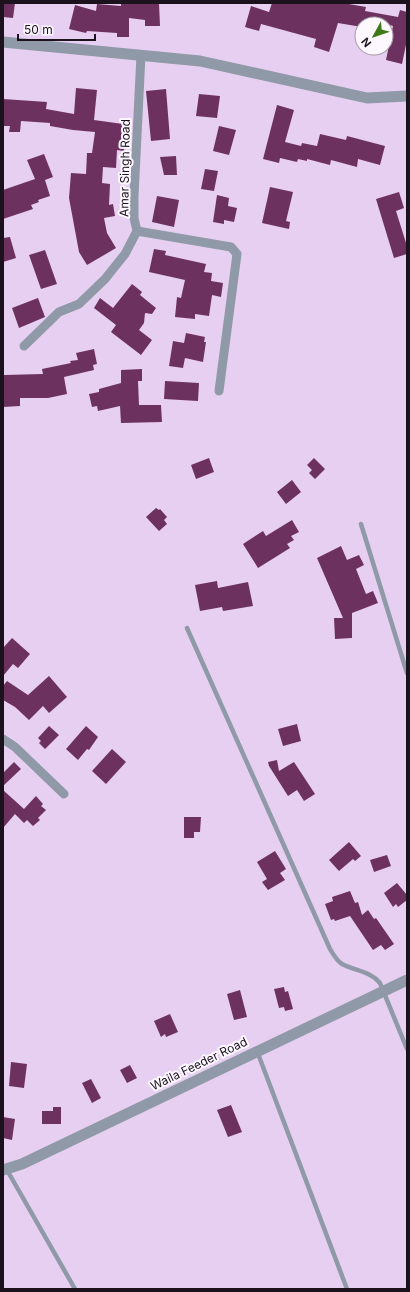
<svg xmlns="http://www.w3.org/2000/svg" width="410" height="1292" viewBox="0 0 410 1292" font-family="Inter,sans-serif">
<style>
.building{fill:#6d3160}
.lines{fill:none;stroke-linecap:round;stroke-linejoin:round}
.service{stroke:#8f99a7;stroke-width:4.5}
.minor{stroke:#8f99a7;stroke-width:9}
.tertiary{stroke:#8f99a7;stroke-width:11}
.labels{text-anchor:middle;stroke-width:4;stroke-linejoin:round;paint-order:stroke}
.street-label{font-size:12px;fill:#1b121e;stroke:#fdf8ff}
</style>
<rect width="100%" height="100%" fill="#e7cff1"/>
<path class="building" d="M3 3H15L13 18 3 17Z
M121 3H159L160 26H145V20L129 18V37H117V33L87 31 86 33 69 29 75 5 96 11 97 4 121 6Z
M272 3H343L366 7 365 11 398 17 400 10 407 12V40L402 64 386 60 393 26 386 24 363 22 362 27 338 23 329 52 314 47 316 39 261 24 259 31 245 27 251 6 269 12Z
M76 88 97 90 94 120 123 124 121 138 125 139 124 151 117 150 116 168 103 167 102 183 110 184 109 205 113 204 115 216 104 218 107 233 116 248 87 265 79 252 69 198 71 173 86 174 87 153H92L95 132 73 130 50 126V123L21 121 20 132H9L10 126H3V99L47 102 46 109 74 114Z
M166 89 170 139 151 141 146 91Z
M199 94 220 96 217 118 196 116Z
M277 105 294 110 285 142 301 146 302 143 317 146 320 134 346 140 347 136 385 146 380 165 358 159 357 167 331 160 330 165 307 159V161L298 159 297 162 280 158 279 163 263 159Z
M219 126 236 130 229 155 213 151Z
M44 154 53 177 45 180 50 196 38 200 39 202 31 205 33 209 3 219V190L35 179 27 160Z
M176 156 177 175H164L160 157Z
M205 169 218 171 214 191 201 189Z
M270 187 293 192 286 221 290 222 289 229 262 223Z
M399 192 404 208 396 211 407 246V254L394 258 376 199Z
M217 195 229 198 228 206 237 208 234 222 224 220V224L213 222Z
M157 196 179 200 174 227 152 222Z
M10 237 16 258 3 262V238Z
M154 249 166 251 165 255 206 264 204 272 212 273 211 281 223 283 221 297 212 295 209 316 195 314V319L175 317 177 297 181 298 185 280 149 272Z
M45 250 57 284 41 289 29 255Z
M132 284 142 292 140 295 156 308 152 314 145 313 144 323 139 330 152 340 141 355 111 332 116 325 94 308 100 298 113 308Z
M38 298 45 317 19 328 12 308Z
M186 333 205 337 204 342H206L203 362 185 358 183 368 169 366 173 341 184 343Z
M94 349 97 364 93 365 94 370 64 377 67 394 48 398H20V406L3 407 4 375 43 374 42 369 71 363 70 361 78 360 76 353Z
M142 369V381H138L139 405H161L162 422 121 423 120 406 98 411 97 406 92 407 89 394 99 392V389L121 383V370Z
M165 381 199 383 198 401 164 399Z
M209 458 214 472 196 479 191 465Z
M314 458 325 469 315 479 309 473 312 470 307 465Z
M292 480 301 492 286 504 277 492Z
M156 508 159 510 160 509 167 517 164 520 167 524 159 531 146 517Z
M292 520 299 532 291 536 294 540 287 544 290 548 258 568 243 544 263 531 266 536Z
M341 546 347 560 359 555 364 565 356 569 366 594 373 591 378 603 352 613V638L335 639 334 618H343L317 558Z
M217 581 218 588 248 582 253 606 223 611 222 607 200 611 195 585Z
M12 638 30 654 18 668 13 664 3 676V648Z
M49 676 67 697 49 713 43 706 29 720 15 707 3 700V686L7 681 28 695Z
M297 724 301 741 283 746 278 729Z
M49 726 59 735 45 749 39 743 41 741 38 738Z
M86 726 98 737 89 750 87 749 78 760 66 749Z
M112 749 126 762 106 784 92 771Z
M277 760 279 771 294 762 315 794 304 801 297 790 288 796 269 766 268 762Z
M14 762 21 769 3 786V773Z
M3 790 24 809 36 796 43 804 41 806 46 810 38 818 40 820 33 826 27 820 24 823 15 814 3 828Z
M184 817H201L200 832H194V838H184Z
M349 842 361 856 355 861 353 859 339 871 329 860Z
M275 851 286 869 280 873 285 880 268 890 262 882 267 879 257 862Z
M387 855 391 866 374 872 370 860Z
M397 883 407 895V900L398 907 396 904 393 907 384 893Z
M350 891 355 903 358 902 362 915 368 910 374 919 376 918 394 944 385 950 381 945 373 950 350 916 335 921 334 919 331 920 325 904 333 901 332 897Z
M284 987 285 992 288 991 293 1009 285 1011 284 1007 279 1008 274 989Z
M240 990 247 1017 234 1020 227 994Z
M170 1014 178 1032 166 1037 165 1034 161 1037 154 1021Z
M11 1062 27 1064 24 1088 9 1086Z
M130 1065 137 1078 127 1083 120 1070Z
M91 1079 101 1098 92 1103 82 1083Z
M231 1105 242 1132 228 1137 217 1110Z
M53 1107H61V1124H42V1111H53Z
M3 1117 15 1119 12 1140 3 1138Z"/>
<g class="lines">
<path class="service" d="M361 524 407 673
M187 628 330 949C333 954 337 961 342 964 355 971 370 971 380 983L407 1049
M257 1051 347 1289
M7 1170 75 1289"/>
<path class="minor" d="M141 55 134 196V218L137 231 231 247 237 254 219 391
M24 346 59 312 79 304 105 279 125 254 137 231
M3 739 15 747 64 794"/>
<path class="tertiary" d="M3 42 200 61 367 98 407 96
M3 1170 22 1164 407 980"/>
</g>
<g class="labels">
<g class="street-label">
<text transform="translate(125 168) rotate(-89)" y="4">Amar Singh Road</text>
<text transform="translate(199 1064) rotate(-26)" y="4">Waila Feeder Road</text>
</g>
</g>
<rect width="410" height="1292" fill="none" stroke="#1b121e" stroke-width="8"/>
<g transform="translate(374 36) rotate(230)"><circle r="19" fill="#fdf8ff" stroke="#a39ca5"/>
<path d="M0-3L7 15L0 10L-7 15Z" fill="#3d7a16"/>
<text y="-6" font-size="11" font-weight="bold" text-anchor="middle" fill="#1b121e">N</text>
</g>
<path d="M18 34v6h77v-6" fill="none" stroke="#1b121e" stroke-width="2"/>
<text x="24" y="34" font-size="12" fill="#1b121e" stroke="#fdf8ff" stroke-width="3" paint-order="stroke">50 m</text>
</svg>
